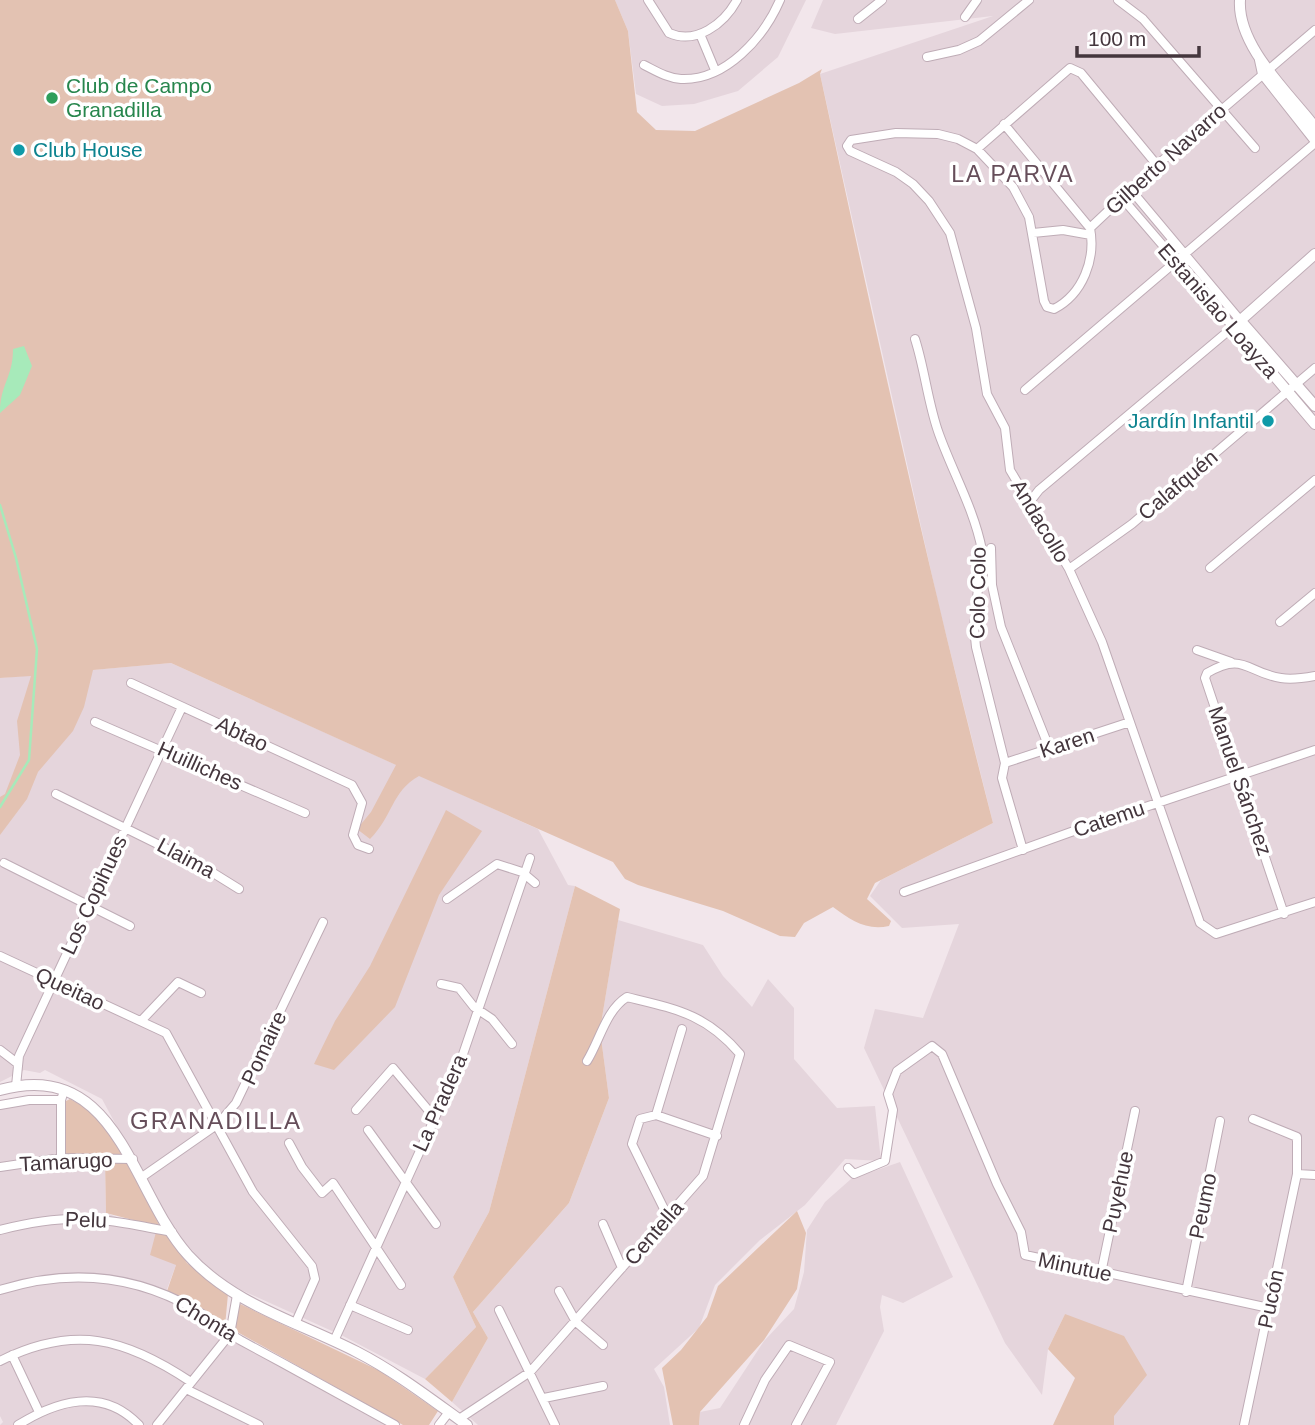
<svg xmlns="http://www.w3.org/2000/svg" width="1315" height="1425" viewBox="0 0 1315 1425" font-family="Helvetica,sans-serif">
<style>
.residential{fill:#e5d5dc}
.green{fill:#e3c2b2}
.water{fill:#a7eaba}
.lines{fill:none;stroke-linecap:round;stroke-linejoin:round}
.stream{stroke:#a7eaba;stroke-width:2.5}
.minor-casing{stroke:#bfacb6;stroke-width:10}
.tertiary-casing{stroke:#bfacb6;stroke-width:12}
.minor{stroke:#fff;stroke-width:8}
.tertiary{stroke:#fff;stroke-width:10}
.leisure-dot{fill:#2e9e5b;stroke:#fff;stroke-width:2.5}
.culture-dot{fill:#0f9aa8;stroke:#fff;stroke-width:2.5}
.labels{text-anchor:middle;stroke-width:7;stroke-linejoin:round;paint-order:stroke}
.leisure-label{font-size:21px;fill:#27864d;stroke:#fff;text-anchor:start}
.culture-label{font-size:21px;fill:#0d838f;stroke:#fff;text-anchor:start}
.street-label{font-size:21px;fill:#44363d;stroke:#fff}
.neighbourhood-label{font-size:23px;letter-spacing:2px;fill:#664e5a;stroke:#fff}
.quarter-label{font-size:24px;letter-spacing:2px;fill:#664e5a;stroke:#fff}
</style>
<rect width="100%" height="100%" fill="#f2e6eb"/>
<path class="residential" d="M615 0H806L778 57 738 91 694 104 662 106 636 94 628 31Z
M823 0H1315V1425H1114L1113 1416 1065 1314 1048 1349 1042 1395 1005 1343 864 1048 875 1009 923 1018 959 924 902 928 870 896 881 880 993 823 939 607 820 74 993 16 835 34 811 28Z
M171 663 538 829 568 885 575 886 489 1212 453 1277 476 1327 425 1379 343 1336 219 1280 171 1227 102 1099 45 1070 40 1073 24 1070 0 1082V678Z
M618 920 703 945 723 976 752 1007 768 979 794 1008V1059L837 1108 875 1106 881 1161 845 1159 805 1205 760 1240 715 1285 699 1328 654 1369 664 1387 670 1425H478L452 1402 488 1338 473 1312 569 1203 609 1098 600 1030Z
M59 1102 105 1161 106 1213 156 1232 176 1265 164 1297 391 1425H0L3 1422 0 1416V1108Z
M900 1162 953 1277 903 1303 882 1295 880 1307 884 1331 836 1425H699L700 1412 720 1408 764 1341 794 1309 804 1272 807 1230 825 1202 851 1179Z"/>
<path class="green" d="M0 0H615L628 31 637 112 656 130 695 131 799 83 822 69 820 74C874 325 929 575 993 823L875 883 867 899 891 921 889 926C866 931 851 920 833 907L804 923 795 937 780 936 723 911 638 885 625 879 613 862 419 776C391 792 393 816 370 839L357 829 371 812 396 765 171 663 93 670 84 707 73 731 38 772 27 799 0 835V797L5 794 20 755 17 721 31 676 0 678Z
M446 810 482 831 439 895 395 1007 334 1070 314 1064 335 1021 370 966Z
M575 886 620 909 600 1030 609 1098 569 1203 473 1312 488 1338 452 1402 425 1379 476 1327 453 1277 489 1212Z
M70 1099 90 1110 127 1157 64 1156V1102Z
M105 1161H129L160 1227 106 1213Z
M797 1211 806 1233 797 1289 764 1340 700 1412 699 1425H673L662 1368 681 1350 707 1317 718 1286Z
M156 1232 167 1235 187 1263 228 1294 225 1326 167 1291 176 1265 150 1255Z
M236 1302 380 1371 438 1411 429 1425H403L232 1329Z
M1065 1314 1124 1336 1147 1375 1114 1416V1425H1053L1075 1378 1048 1349Z"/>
<path class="water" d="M24 346 32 366 20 395 0 413C0 384 13 378 13 349Z"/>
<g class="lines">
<path class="stream" d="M0 505 16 558 37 649 29 760 0 807"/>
<g class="minor-casing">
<path id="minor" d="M648 0 669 33C696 45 724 24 737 0
M1118 0 1143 19 1255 148
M965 17 977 0
M858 19 882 0
M1315 30 1157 165 1090 228C1096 259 1083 294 1054 309L1047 307 1044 301 1029 217 1013 187 977 149 958 139 938 134 896 133 851 140 847 146 850 151 896 172 913 184 929 201 950 233 976 328 987 394 1005 428 1010 470 1069 569 1102 642 1200 923 1216 934 1315 902
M700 34 715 70
M927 57 959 50 979 41 1029 0
M644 65C656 71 667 78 681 79 726 81 764 37 780 0
M1004 124 1090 228
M977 149 1070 68 1081 73 1157 165
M1131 190 1240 320
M1033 233 1063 230 1091 235
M915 339C925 370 928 404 939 434 953 473 974 509 982 550L974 627 976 647 1005 763 1002 778 1023 850
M1025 390 1315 143
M1029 503 1039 490 1233 327 1122 198
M991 548 992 585 1001 627 1050 750
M1210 568 1315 480
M1069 569 1132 524 1315 368
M1280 622 1315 593
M1197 650 1231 662
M131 683 352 785 362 803 353 835 358 845 369 849
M95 722 305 813
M1005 763 1130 722
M56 794 202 866 239 889
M4 863 130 926
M904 892 1071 832 1315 750
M447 899 497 864 522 872 535 883
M1284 914 1205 678 1207 673C1244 651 1247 673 1281 678 1292 680 1304 678 1315 676
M0 956 166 1033 253 1192 312 1266 315 1279 295 1324
M441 984 459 988 474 1007 492 1019 512 1044
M141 1021 178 982 201 993
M0 1050 17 1063
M16 1086 19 1056 182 707
M0 1105 29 1100H61L64 1091
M356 1110 393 1068 434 1117
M656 1115 682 1029
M368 1130 436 1224
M289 1143 302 1167 322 1193 333 1183 401 1285
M61 1158V1100
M0 1167 61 1158 133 1159
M848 1168 854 1174 885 1161 893 1110 888 1094 897 1071 932 1046 942 1054 997 1184 1021 1232 1025 1255 1269 1308
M1297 1174 1315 1175
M142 1177 218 1124 236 1103 323 922
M668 1217 632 1144 640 1119 656 1115 717 1136
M603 1224 622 1268
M0 1230C71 1212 101 1218 172 1232
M1101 1273 1135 1111
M0 1290C67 1269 134 1274 196 1310 211 1319 225 1331 240 1340 292 1368 344 1397 395 1425
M559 1291 576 1322 603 1345
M1186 1292 1220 1121
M350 1305 408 1330
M499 1310 555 1425
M334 1341 461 1060 530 858
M12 1355 39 1412
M0 1361C74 1324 125 1338 191 1382
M186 1389 259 1425
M544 1398 603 1386
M459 1419 530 1372 703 1176 740 1054C706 1014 676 1009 627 997 606 1010 600 1040 587 1061
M18 1425C58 1400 103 1387 139 1425
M157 1425 230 1334 237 1295
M439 1425 449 1412
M744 1425 765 1380 789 1345 830 1362 796 1425
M1244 1425 1297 1174V1137L1253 1119"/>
</g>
<g class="tertiary-casing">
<path id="tertiary" d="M1240 0C1237 46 1288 92 1315 127
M1260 60 1263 74 1315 140
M1315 254 1233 327 1315 424
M1240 320 1315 406
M0 1090C118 1057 131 1192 188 1255 233 1305 299 1322 357 1352 396 1372 432 1400 467 1425"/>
</g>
<use href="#minor" class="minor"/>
<use href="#tertiary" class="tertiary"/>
</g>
<circle class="leisure-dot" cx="52" cy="98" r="7"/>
<g class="culture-dot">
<circle cx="19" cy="150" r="7"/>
<circle cx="1268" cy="421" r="7"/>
</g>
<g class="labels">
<g class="leisure-label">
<text x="66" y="93">Club de Campo<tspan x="66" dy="24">Granadilla</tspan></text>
</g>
<g class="culture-label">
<text x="33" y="157">Club House</text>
<text x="1254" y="428" text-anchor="end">Jardín Infantil</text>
</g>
<g class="street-label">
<text transform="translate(1166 159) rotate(-42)" y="7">Gilberto Navarro</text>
<text transform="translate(1218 311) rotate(49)" y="7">Estanislao Loayza</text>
<text transform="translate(1178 485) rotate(-40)" y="7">Calafquén</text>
<text transform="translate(1040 521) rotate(59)" y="7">Andacollo</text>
<text transform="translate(978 593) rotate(-89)" y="7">Colo Colo</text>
<text transform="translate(242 734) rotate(25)" y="7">Abtao</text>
<text transform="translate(1067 743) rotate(-18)" y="7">Karen</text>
<text transform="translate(200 766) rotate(24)" y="7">Huilliches</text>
<text transform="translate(1240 781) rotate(71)" y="7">Manuel Sánchez</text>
<text transform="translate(1109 819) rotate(-19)" y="7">Catemu</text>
<text transform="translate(186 858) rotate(28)" y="7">Llaima</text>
<text transform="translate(94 895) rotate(-65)" y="7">Los Copihues</text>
<text transform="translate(70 989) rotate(25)" y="7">Queitao</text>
<text transform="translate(264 1048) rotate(-65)" y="7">Pomaire</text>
<text transform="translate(440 1103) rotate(-66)" y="7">La Pradera</text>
<text transform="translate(66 1162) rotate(-3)" y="7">Tamarugo</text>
<text transform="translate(1118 1192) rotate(-78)" y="7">Puyehue</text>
<text transform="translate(1203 1206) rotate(-78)" y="7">Peumo</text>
<text transform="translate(86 1220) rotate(2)" y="7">Pelu</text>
<text transform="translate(654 1233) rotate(-49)" y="7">Centella</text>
<text transform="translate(1075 1267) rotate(12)" y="7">Minutue</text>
<text transform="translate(1271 1299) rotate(-78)" y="7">Pucón</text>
<text transform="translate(206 1319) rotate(31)" y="7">Chonta</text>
</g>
<g class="neighbourhood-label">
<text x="1013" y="182">LA PARVA</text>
</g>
<g class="quarter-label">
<text x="216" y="1129">GRANADILLA</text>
</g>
</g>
<path d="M1077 46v10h122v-10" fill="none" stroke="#44363d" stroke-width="3.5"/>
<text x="1088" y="46" font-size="21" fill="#44363d" stroke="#ffffff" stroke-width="5" paint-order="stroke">100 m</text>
</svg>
